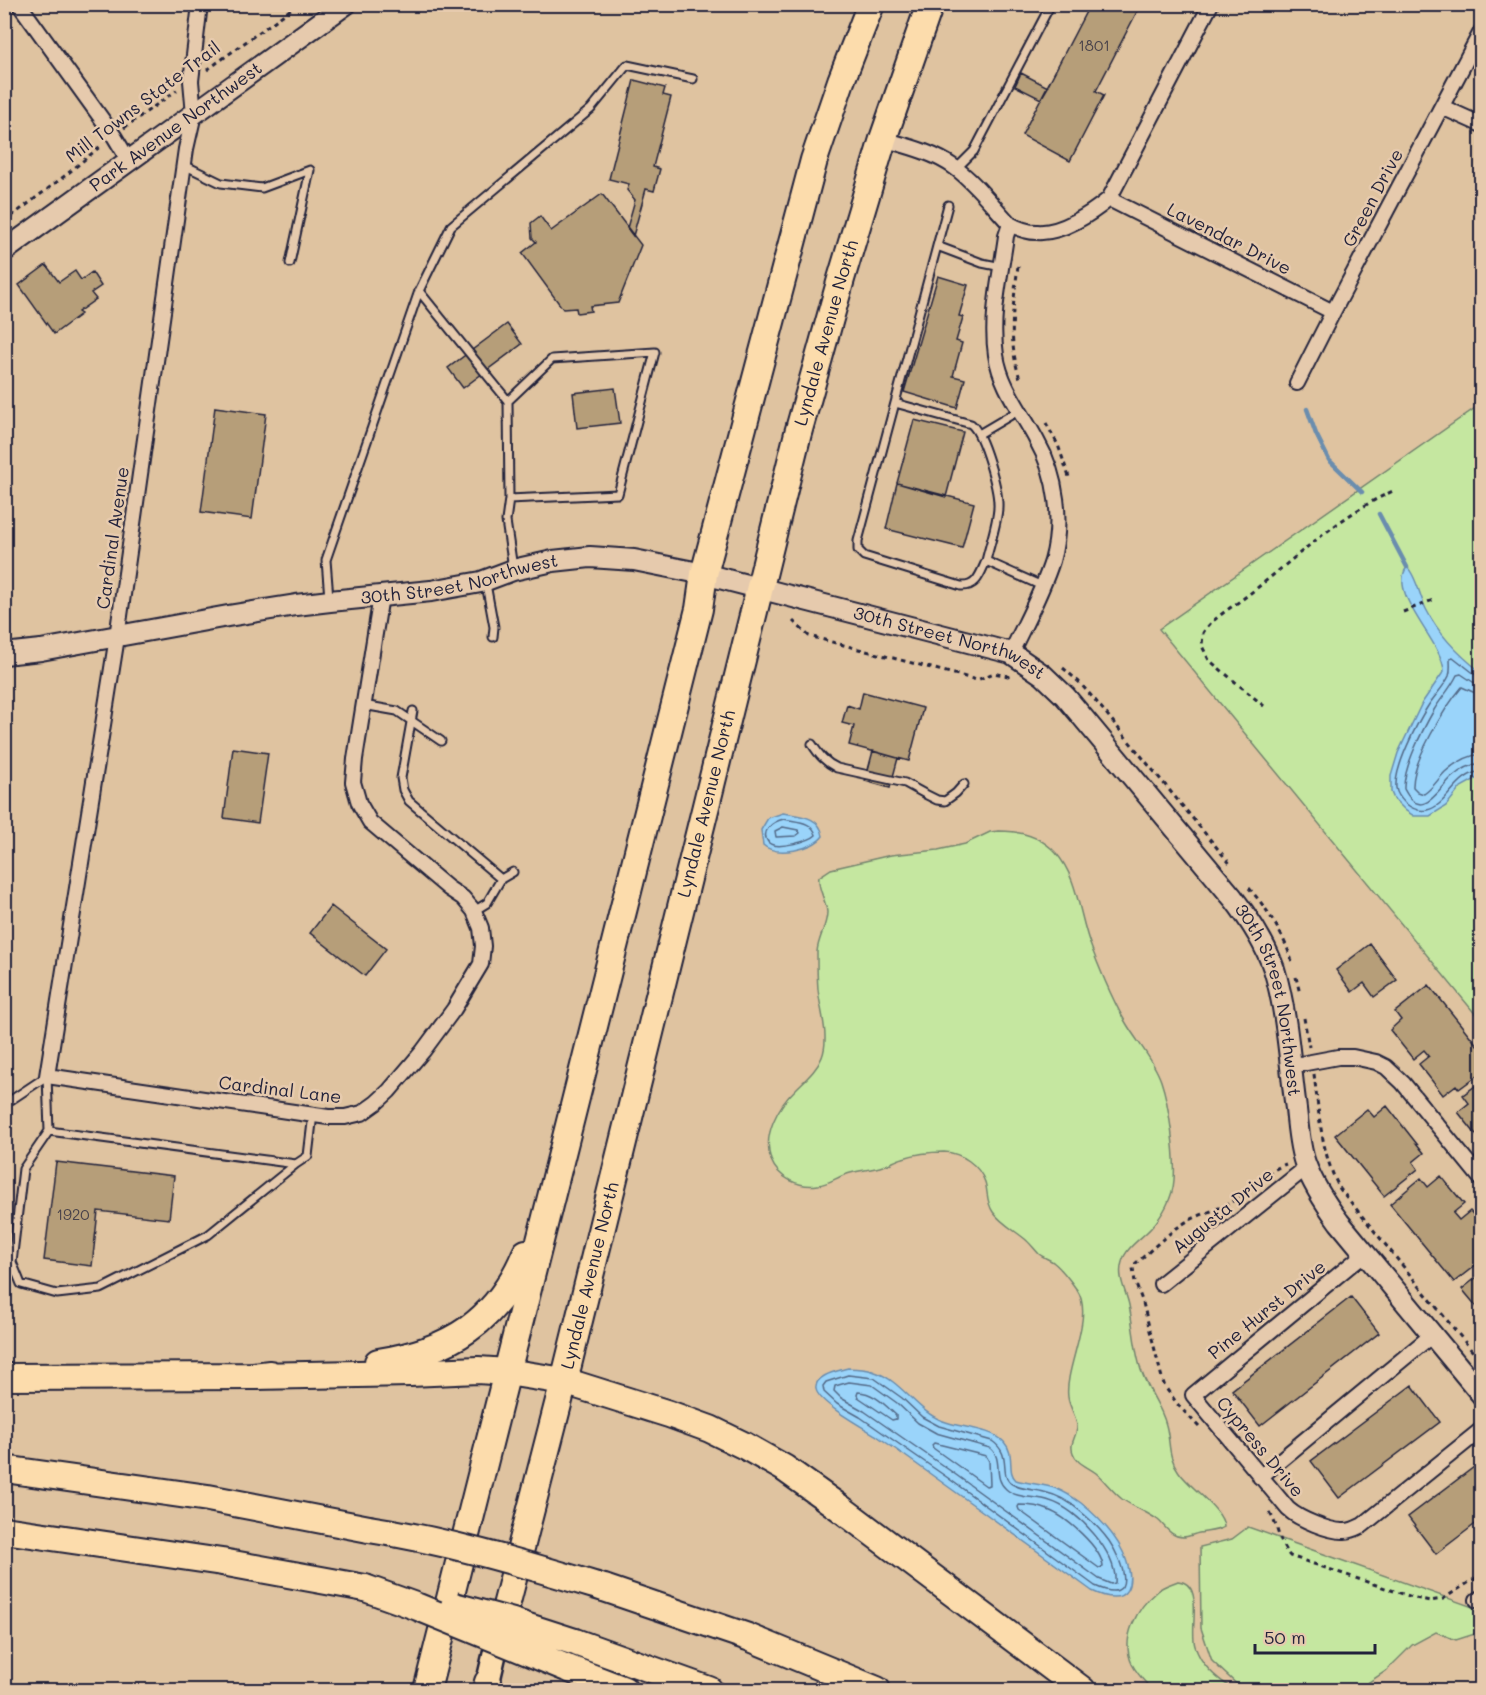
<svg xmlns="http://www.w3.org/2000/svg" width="1486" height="1695" viewBox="0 0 1486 1695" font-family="Mali,sans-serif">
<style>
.green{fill:#c5e7a0;stroke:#74846e;stroke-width:1.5}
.water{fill:#9ad4fa;stroke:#6a8dae;stroke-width:1.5}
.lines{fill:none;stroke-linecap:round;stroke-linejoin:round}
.shore{stroke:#526987;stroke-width:1.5}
.stream{stroke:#6a8dae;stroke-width:4.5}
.building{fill:#b69e79;stroke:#22223b;stroke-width:1.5}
.lane-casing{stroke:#22223b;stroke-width:11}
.street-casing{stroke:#22223b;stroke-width:18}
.secondary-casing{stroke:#22223b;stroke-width:24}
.primary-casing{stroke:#22223b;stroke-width:27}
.highway-casing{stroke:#22223b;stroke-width:30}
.path{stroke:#22223b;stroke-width:3;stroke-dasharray:4.5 4.5;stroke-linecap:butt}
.lane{stroke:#e6caad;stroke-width:7}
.street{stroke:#e6caad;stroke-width:14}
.secondary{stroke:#e6caad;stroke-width:20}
.primary{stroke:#fcdcac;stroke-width:22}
.highway{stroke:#fcdcac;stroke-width:26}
.highway-bridge-casing{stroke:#22223b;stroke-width:30;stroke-linecap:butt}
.highway-bridge{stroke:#fcdcac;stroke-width:26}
.labels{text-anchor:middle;stroke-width:5;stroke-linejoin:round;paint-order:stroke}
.number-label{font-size:15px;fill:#47414a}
.street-label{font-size:18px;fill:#22223b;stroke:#e6caad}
</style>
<rect width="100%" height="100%" fill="#dfc3a0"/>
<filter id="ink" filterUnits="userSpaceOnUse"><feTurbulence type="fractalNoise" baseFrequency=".0167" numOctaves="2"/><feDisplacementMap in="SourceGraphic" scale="12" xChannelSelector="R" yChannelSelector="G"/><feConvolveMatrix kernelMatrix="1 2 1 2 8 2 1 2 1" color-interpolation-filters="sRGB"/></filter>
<g filter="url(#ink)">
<path class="green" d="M1481 404V1021L1159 629Z
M999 831C1020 831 1041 836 1056 853 1079 879 1079 918 1092 949 1101 972 1114 1003 1126 1023 1137 1042 1154 1060 1161 1081 1169 1104 1176 1155 1174 1180 1173 1197 1163 1215 1151 1228 1141 1239 1126 1247 1122 1262 1117 1277 1126 1291 1129 1305 1133 1325 1134 1344 1139 1363 1144 1386 1161 1404 1166 1425 1171 1443 1167 1456 1179 1472 1190 1488 1224 1510 1224 1527 1215 1532 1208 1531 1199 1533 1194 1534 1188 1537 1183 1537 1171 1537 1166 1527 1158 1520 1147 1512 1133 1507 1122 1499 1112 1491 1105 1481 1096 1473 1087 1466 1077 1464 1073 1453 1069 1443 1077 1436 1077 1427 1077 1417 1069 1407 1068 1397 1064 1368 1095 1316 1077 1290 1070 1280 1062 1269 1053 1262 1048 1259 1043 1257 1039 1254 1034 1249 1030 1243 1025 1239 1014 1230 1001 1223 993 1212 986 1202 988 1191 985 1182 979 1165 962 1153 944 1152 931 1152 915 1154 903 1158 896 1160 890 1164 883 1166 872 1170 859 1170 847 1174 837 1177 829 1184 818 1185 799 1188 778 1178 771 1160 762 1135 778 1106 796 1089 806 1079 817 1070 822 1057 830 1036 820 1010 818 989 817 977 817 964 817 952 818 938 827 926 827 912 826 900 817 888 819 877L831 869 891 855 938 850 965 844 990 832Z
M1248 1527 1473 1607 1481 1619V1632L1456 1640 1436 1632 1412 1645 1386 1671 1357 1690H1243L1212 1661 1201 1628 1200 1547 1232 1539Z
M1178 1581C1205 1583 1189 1628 1195 1646 1201 1666 1218 1680 1235 1690H1152C1145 1682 1137 1674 1132 1664 1120 1638 1137 1608 1157 1591 1163 1586 1171 1584 1178 1581Z"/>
<path class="water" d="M1407 567C1416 575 1420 597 1426 609 1439 635 1459 655 1481 672V776L1461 787 1446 806 1430 816H1414L1406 811 1394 799 1391 792V776L1398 753 1422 703 1444 671C1443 642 1387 594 1407 567Z
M783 813C800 816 820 816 823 836 813 850 776 857 763 845L761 830 768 818Z
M848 1368C857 1369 867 1368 875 1372 902 1381 916 1411 943 1421 960 1428 991 1428 1004 1442 1016 1455 1006 1471 1016 1480 1029 1484 1044 1484 1057 1489 1065 1492 1074 1498 1081 1503 1097 1516 1114 1533 1123 1552 1137 1583 1130 1609 1092 1591 1021 1539 949 1487 877 1436 864 1428 818 1403 816 1389 814 1375 838 1371 848 1368Z"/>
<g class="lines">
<path class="shore" d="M1482 676 1476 675 1453 657 1450 658C1450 664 1451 670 1449 676 1444 687 1434 696 1428 706 1417 723 1394 768 1396 788 1397 794 1401 799 1405 803 1411 808 1419 812 1427 810 1448 806 1455 774 1482 771
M1482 684 1473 682 1461 674 1457 675C1451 688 1441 698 1434 710 1423 729 1403 768 1404 789 1421 822 1437 792 1451 778 1459 771 1471 764 1482 763
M1482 693 1473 692 1462 687C1445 707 1412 761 1413 787L1418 792 1424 794C1433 788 1438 779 1445 772 1455 763 1469 755 1482 754
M784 819C796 822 813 821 816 835 810 841 777 850 769 843 759 832 773 821 784 819Z
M783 827 798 830 800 833 796 836 776 837 775 831Z
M848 1375 874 1378 902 1398 922 1417 939 1426 992 1441C1013 1455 998 1475 1012 1484 1021 1490 1034 1489 1044 1492 1057 1495 1070 1502 1080 1511 1091 1520 1101 1530 1109 1541 1123 1561 1139 1606 1095 1586L948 1478 860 1417 837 1404 824 1392 823 1386 826 1382Z
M849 1382 872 1385 897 1403 918 1423 936 1433 990 1448C1004 1459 992 1477 1006 1489 1017 1499 1036 1496 1050 1501 1077 1509 1118 1553 1115 1583L1111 1584 1099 1579 952 1472 864 1411 841 1398 834 1391 835 1386Z
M858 1392C873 1392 885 1405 896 1415V1419L892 1420 858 1397 857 1395Z
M934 1443 986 1456 989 1461 990 1485 986 1486 933 1448 932 1445Z
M1019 1505C1028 1505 1039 1506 1048 1510 1065 1516 1102 1548 1103 1567L1099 1568 1019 1510 1018 1507Z"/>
<path class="stream" d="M1307 409 1316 434 1329 460 1362 492
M1379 514 1407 567"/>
</g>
<path class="building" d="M1090 4H1141L1096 91 1104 95 1070 161 1022 135Z
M1021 73 1048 87 1041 99 1015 86Z
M634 80 665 88 663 95 671 97 653 167 660 169 654 191 646 189 633 236 627 228 635 200 627 190 629 184 609 179Z
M602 194 641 245 618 303 590 306 591 311 577 313 576 308 563 309 522 253 536 242 532 238 531 223 540 216 551 231Z
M46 265 59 282 75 271 81 280 92 272 101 286 91 293 96 299 78 312 81 314 54 334 19 285Z
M938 276 968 285 959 316 963 317 956 341 962 343 953 376 965 379 957 408 904 392Z
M507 324 522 344 463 388 448 368Z
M615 388 620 423 577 428 573 393Z
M215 407 266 414 252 519 201 512Z
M914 420 963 432 946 497 897 483Z
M897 483 974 503 962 548 886 529Z
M863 692 923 708 909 761 849 745 854 726 842 723 847 705 859 709Z
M233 748 268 753 258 823 224 818Z
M873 751 898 758 890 788 865 781Z
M331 906 386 949 365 976 310 933Z
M1370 944 1397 980 1374 997 1364 983 1352 992 1336 970Z
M1429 985 1482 1051V1072L1459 1089 1456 1085 1443 1095 1419 1064 1429 1056 1424 1050 1413 1059 1390 1030 1401 1020 1395 1012Z
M1482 1081V1142L1458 1112 1469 1103 1463 1095Z
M1387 1106 1424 1153 1413 1162 1418 1169 1384 1196 1335 1135 1367 1109 1374 1117Z
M56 1162 174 1176 169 1219 98 1211 92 1266 44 1260Z
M1441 1176 1464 1204 1453 1213 1459 1220 1470 1211 1482 1224V1260L1454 1282 1390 1204 1421 1178 1428 1187Z
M1482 1273V1313L1462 1289Z
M1351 1297 1379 1333 1260 1426 1232 1390Z
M1412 1385 1440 1422 1339 1498 1311 1461Z
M1482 1461V1519L1436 1554 1408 1517Z"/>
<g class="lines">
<g class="lane-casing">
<path id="lane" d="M184 165 221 183 262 188 310 170 290 263
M956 169 974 151 1051 4
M948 205 858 541V550L864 556 961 586C977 587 980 574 986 561L1042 586
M937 246 982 263 1002 267
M419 291 508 401
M895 403 971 424C983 434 999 490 998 507 998 521 989 547 986 561
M979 434 1018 411
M509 499 508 401 552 359 655 352 618 494 509 499 506 521 513 568
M486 584 494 627 493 637
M329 598 326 560 419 291 451 226 591 109 627 65 693 79
M363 705 397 711 441 741
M413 711 401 778 403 790 409 801 501 879
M812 744C819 755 825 762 837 768L905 783 925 794 937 800 945 801 956 793 964 784
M474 911 487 903 501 879 513 872
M47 1076 49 1131 296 1164 208 1235 101 1289 57 1294 21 1284 12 1262 23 1169 49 1131
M4 1107 8 1102 47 1076
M296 1164 308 1156 313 1114"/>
</g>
<g class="street-casing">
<path id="street" d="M19 4 114 136 129 161
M200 4 191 81 194 114 186 149 117 637 47 1076 328 1117H345L362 1113 376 1103 389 1091 423 1051 454 1009 481 964 483 946 481 928 474 911 463 898 448 888 370 822 359 803 353 782 355 759 381 596
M1442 107 1482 125
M883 139C907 146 933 152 954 167 975 182 992 205 1010 224 1019 229 1028 232 1037 232 1061 234 1092 213 1109 199L1211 4
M1109 199 1333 312
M1010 224 1006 236C1001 274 990 316 996 355 1001 388 1022 412 1037 441 1057 476 1063 522 1052 561 1042 593 1025 623 1011 653
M1297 383 1333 312 1482 30
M1290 1066 1338 1057H1353L1376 1062 1386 1067 1403 1083 1482 1180
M1365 1253 1193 1395 1288 1509C1299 1519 1330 1532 1345 1531 1352 1531 1357 1528 1363 1525L1482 1429
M1161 1284 1307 1167
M1260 1477 1432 1335
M1477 1600 1482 1597"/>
</g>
<g class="secondary-casing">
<g id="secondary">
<path id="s1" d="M4 251 346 4"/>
<path id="s2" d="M4 654 41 650 228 616 296 605 330 601 431 591 481 582 513 570 553 561 590 557 634 560 704 574 1011 653 1043 675 1065 696 1233 898C1250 920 1265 943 1274 969 1287 1011 1290 1065 1296 1109 1298 1126 1299 1146 1305 1163 1313 1185 1325 1203 1339 1222L1482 1395"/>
</g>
</g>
<g class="primary-casing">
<path id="primary" d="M488 1682 502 1622"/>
</g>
<g class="highway-casing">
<g id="highway">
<path d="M378 1362C450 1351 497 1322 526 1253"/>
<path d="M254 1376 410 1373 478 1370 507 1372 564 1381 669 1414 710 1429 745 1446 784 1468 840 1508 1082 1690"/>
<path d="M4 1377 254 1376 270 1374"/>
<path d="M4 1469 208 1498 369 1529"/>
<path d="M4 1530 222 1562 365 1588"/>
<path d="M604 1588 748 1637 877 1690"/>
<path id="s3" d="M505 1610 564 1381 798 433 841 279 883 139 930 4"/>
<path d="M575 1642 709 1690"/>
<path d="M567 1668 624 1690"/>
<path d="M427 1690 699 609 704 574 814 160 841 81 871 4"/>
<path d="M486 1690 488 1682"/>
</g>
</g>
<path class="path" d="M207 70 298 4
M124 128 177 90
M4 222 66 175 102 145
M1018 266C1013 305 1007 344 1021 381
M1046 423 1058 445 1069 477
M1403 612 1433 600
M793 621 809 636 977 680 994 673 1008 676 1010 674
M1063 668 1079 682 1095 700 1232 866
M1264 706 1209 660 1202 646 1203 633C1213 617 1233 607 1248 595 1295 559 1339 515 1393 491
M1249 888C1268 910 1285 936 1293 965
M1296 977 1300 994
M1304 1018 1309 1047
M1314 1074C1319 1113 1321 1154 1340 1189L1482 1363
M1199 1427 1179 1406 1165 1387 1162 1378 1143 1303 1135 1282 1133 1268 1135 1264C1153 1249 1170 1230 1190 1220 1205 1212 1222 1209 1236 1199 1253 1188 1267 1171 1286 1164
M1270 1513C1279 1528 1278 1543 1290 1556L1415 1598 1430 1601 1443 1599 1482 1574"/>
<use href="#lane" class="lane"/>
<use href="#street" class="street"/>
<use href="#secondary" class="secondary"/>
<use href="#primary" class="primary"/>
<use href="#highway" class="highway"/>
<g class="highway-bridge-casing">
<path id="highway-bridge" d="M369 1529C449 1541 527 1565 604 1588
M365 1588 418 1607 567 1668
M454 1606 513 1622 575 1642"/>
</g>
<use href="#highway-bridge" class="highway-bridge"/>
</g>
</g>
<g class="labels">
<g class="number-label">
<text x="1094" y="51">1801</text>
<text x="73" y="1220">1920</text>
</g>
<g class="street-label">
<text transform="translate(143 102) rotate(-37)" y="6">Mill Towns State Trail</text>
<text dy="6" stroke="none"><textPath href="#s1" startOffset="212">Park Avenue Northwest</textPath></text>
<text transform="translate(1373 198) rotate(-62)" y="6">Green Drive</text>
<text transform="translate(1229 239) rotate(27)" y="6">Lavendar Drive</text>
<text dy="6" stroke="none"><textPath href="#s3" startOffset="1317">Lyndale Avenue North</textPath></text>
<text transform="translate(113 538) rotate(-82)" y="6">Cardinal Avenue</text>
<text dy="6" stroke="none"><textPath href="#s2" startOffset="462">30th Street Northwest</textPath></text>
<text dy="6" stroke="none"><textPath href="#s2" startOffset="966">30th Street Northwest</textPath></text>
<text dy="6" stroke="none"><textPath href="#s3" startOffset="831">Lyndale Avenue North</textPath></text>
<text dy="6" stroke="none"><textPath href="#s2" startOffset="1470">30th Street Northwest</textPath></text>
<text transform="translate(280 1090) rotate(7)" y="6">Cardinal Lane</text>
<text transform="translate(1223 1211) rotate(-39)" y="6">Augusta Drive</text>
<text dy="6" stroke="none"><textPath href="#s3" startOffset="345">Lyndale Avenue North</textPath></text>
<text transform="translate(1267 1310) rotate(-39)" y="6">Pine Hurst Drive</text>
<text transform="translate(1260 1447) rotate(50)" y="6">Cypress Drive</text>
</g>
</g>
<rect width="1486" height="1695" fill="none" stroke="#e6caad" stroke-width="24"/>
<rect x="12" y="12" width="1462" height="1671" fill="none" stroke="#22223b" stroke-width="2" filter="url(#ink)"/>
<path d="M1255 1644v9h120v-9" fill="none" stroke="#22223b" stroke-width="3"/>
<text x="1264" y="1644" font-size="18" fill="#22223b" stroke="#e6caad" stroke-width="4.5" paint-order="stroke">50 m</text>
</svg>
